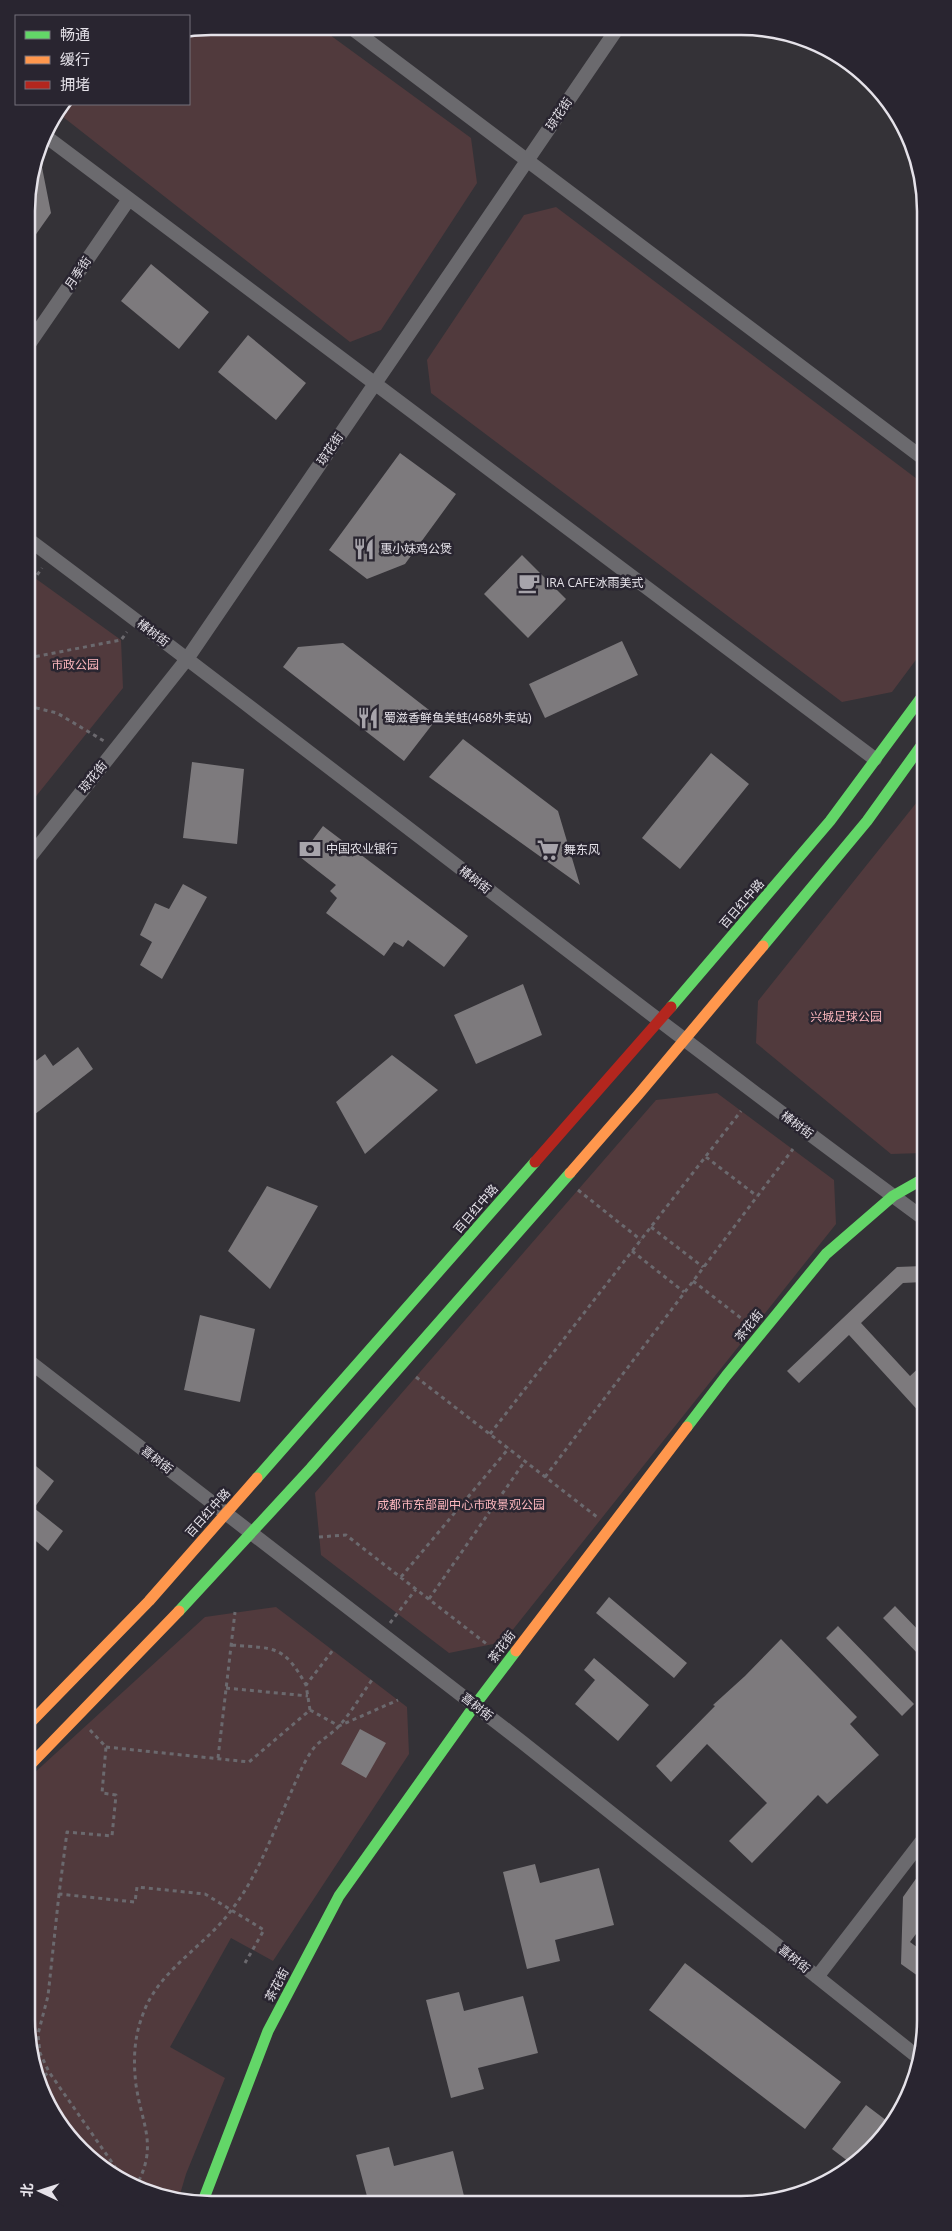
<svg xmlns="http://www.w3.org/2000/svg" width="952" height="2231" viewBox="0 0 952 2231" font-family="'Open Sans','Noto Sans SC',sans-serif">
<style>
.green{fill:#513a3d}
.building{fill:#7d7a7d}
.lines{fill:none;stroke-linecap:round;stroke-linejoin:round}
.path{stroke:#6b696e;stroke-width:3;stroke-dasharray:4 4;stroke-linecap:butt}
.street{stroke:#6b6a6e;stroke-width:14}
.fast{stroke:#63d668;stroke-width:11}
.slow{stroke:#ff974d;stroke-width:11}
.jam{stroke:#b3261e;stroke-width:11}
.labels{text-anchor:middle;stroke-width:5;stroke-linejoin:round;paint-order:stroke}
.street-label{font-size:12px;fill:#e5e2e9;stroke:#292530}
.poi-label{font-size:12px;fill:#e5e2e9;stroke:#292530;text-anchor:start}
.park-label{font-size:12px;fill:#fdb7be;stroke:#292530}
.rim{fill:none;stroke:#e5e2e9;stroke-width:2.5}
</style>
<rect width="100%" height="100%" fill="#343237"/>
<path class="green" d="M211 26 319 27 471 138 477 183 381 330 350 342 58 113 65 104H189V31Z
M556 207 921 482V653L892 692 842 702 431 393 427 360 524 215Z
M28 573 121 640 123 688 29 805Z
M921 797 923 1153 891 1154 756 1043 758 1001Z
M717 1093 834 1180 836 1224 503 1642 449 1653 321 1555 315 1493 656 1100Z
M276 1607 407 1707 409 1754 273 1961 231 1938 170 2047 225 2078 186 2174 178 2201H176L130 2186 89 2159 51 2112 32 2067V1775L205 1617Z"/>
<path class="building" d="M39 152 51 213 27 247V199Z
M151 264 209 312 179 349 121 301Z
M248 335 306 383 276 420 218 372Z
M400 453 456 494 405 564 367 579 329 550Z
M522 555 566 599 528 638 484 594Z
M622 641 638 675 545 718 529 684Z
M343 643 438 717 404 761 283 667 298 647Z
M463 739 558 811 580 885 429 777Z
M711 753 749 784 680 869 642 838Z
M192 762 244 769 237 844 183 838Z
M323 826 468 936 444 967 408 940 403 947 394 942 384 956 326 913 337 898 330 891 336 885 300 857Z
M183 884 207 897 162 979 140 965 152 942 140 935 155 903 169 909Z
M523 984 542 1035 476 1064 454 1015Z
M78 1047 93 1069 30 1118 29 1066 45 1054 53 1066Z
M392 1055 438 1090 365 1154 336 1102Z
M267 1186 318 1206 270 1289 228 1251Z
M923 1266V1282L903 1283 861 1323 910 1376 923 1364V1416L849 1335 799 1383 787 1371 897 1267Z
M200 1315 255 1329 240 1402 184 1390Z
M31 1462 54 1481 34 1508 63 1531 48 1551 31 1537Z
M609 1597 687 1663 674 1678 596 1613Z
M895 1606 924 1636V1660L883 1618Z
M838 1626 914 1704 902 1716 826 1638Z
M781 1639 857 1717 850 1724 879 1755 827 1804 818 1795 752 1863 729 1841 767 1803 707 1744 671 1782 656 1766 715 1706 713 1705 745 1676Z
M594 1658 649 1705 618 1741 575 1704 595 1680 584 1670Z
M360 1729 386 1743 366 1778 341 1764Z
M535 1864 540 1883 599 1868 614 1925 555 1940 560 1961 527 1969 503 1872Z
M925 1866V1922L910 1942 925 1953V1981L901 1964 903 1897Z
M685 1963 841 2082 805 2129 649 2010Z
M459 1992 464 2011 523 1996 538 2053 478 2068 484 2089 451 2098 426 2000Z
M866 2105 891 2124 880 2141 853 2165 832 2149Z
M389 2147 394 2166 453 2151 465 2200H368L356 2155Z"/>
<g class="lines">
<path class="path" d="M28 588 42 568
M28 607 32 630 28 647
M28 658 121 640 127 632
M28 706 57 713 104 741
M706 1157 757 1196
M578 1190 641 1240
M651 1227 703 1267
M632 1251 684 1292
M693 1281 746 1322
M416 1377 597 1517
M490 1434 741 1111
M545 1477 793 1149
M319 1537 346 1535 488 1645
M401 1577 509 1448
M429 1599 525 1461
M390 1623 416 1589
M232 1645C275 1649 283 1644 306 1685
M226 1688 308 1696
M310 1710 339 1726 398 1700
M90 1730 106 1747 102 1793 116 1795 112 1836 67 1832 59 1894 135 1902 137 1887 205 1894 264 1930 245 1963
M106 1747 249 1762 310 1710 306 1685 333 1650
M218 1758 235 1612
M59 1894 48 1996 38 2034 40 2053 49 2072 127 2184
M38 2081 49 2072
M135 2188C159 2146 142 2126 136 2085 133 2060 134 2037 143 2014 159 1969 206 1946 233 1908 258 1875 272 1835 289 1797 296 1781 303 1763 313 1749 320 1740 331 1735 339 1726 351 1713 361 1695 372 1680"/>
<path class="street" d="M350 27 920 456
M44 135 875 759
M27 347 129 199
M28 539C328 763 621 996 923 1218
M29 858 187 659 617 29
M30 1362 522 1742 919 2058
M817 1977 925 1837"/>
<path class="fast" d="M763 946 867 821 921 746
M671 1007 830 821 921 698
M687 1427 726 1376 826 1254 893 1196 923 1179
M257 1478 535 1162
M179 1611 311 1468 570 1173
M203 2201 268 2031 339 1896 475 1705 516 1651"/>
<path class="slow" d="M570 1173 638 1095 763 946
M516 1651 687 1427
M31 1722 149 1601 257 1478
M32 1763 179 1611"/>
<path class="jam" d="M535 1162 671 1007"/>
</g>
<defs>
<g id="restaurant-bare" transform="scale(1.725)"><path d="M-5-6h1v4h1v-4h1v4h1v-4h1v5L-1.5 .5V6h-2V.5L-5-1ZM5-6V6H3V1.5H1.5Q1.5-4 5-6Z" fill="#a7a4ab" stroke="#292530" stroke-width="2.5" paint-order="stroke"/></g>
<g id="cafe-bare" transform="scale(1.725)"><path d="M-5.5-4.5H6V0H3Q3 3.5 0 3.5H-2.5Q-5.5 3.5-5.5 0ZM3-3.2v2h1.7v-2ZM-6 4.5H4V6H-6Z" fill="#a7a4ab" stroke="#292530" stroke-width="2.5" paint-order="stroke"/></g>
<g id="bank-bare" transform="scale(1.725)"><path d="M-6-4H6V4H-6ZM0-2.3a2.3 2.3 0 1 0 0 4.6a2.3 2.3 0 1 0 0-4.6Z" fill="#a7a4ab" stroke="#292530" stroke-width="2.5" paint-order="stroke"/></g>
<g id="supermarket-bare" transform="scale(1.725)"><path d="M-6-5.5h2.5l.6 2H6L4.5 2H-2.5L-4.4-4H-6ZM-1.5 3.2a1.3 1.3 0 1 0 .1 0ZM3 3.2a1.3 1.3 0 1 0 .1 0Z" fill="#a7a4ab" stroke="#292530" stroke-width="2.5" paint-order="stroke"/></g>
</defs>
<g fill-rule="evenodd">
<use href="#restaurant-bare" x="364" y="549"/>
<use href="#cafe-bare" x="529" y="583"/>
<use href="#restaurant-bare" x="368" y="718"/>
<use href="#bank-bare" x="310" y="849"/>
<use href="#supermarket-bare" x="548" y="850"/>
</g>
<g class="labels">
<g class="street-label">
<text transform="translate(559 114) rotate(-56)" y="4">琼花街</text>
<text transform="translate(78 273) rotate(-56)" y="4">月季街</text>
<text transform="translate(330 449) rotate(-56)" y="4">琼花街</text>
<text transform="translate(153 633) rotate(37)" y="4">椿树街</text>
<text transform="translate(93 777) rotate(-51)" y="4">琼花街</text>
<text transform="translate(475 880) rotate(38)" y="4">椿树街</text>
<text transform="translate(742 904) rotate(-49)" y="4">百日红中路</text>
<text transform="translate(797 1125) rotate(37)" y="4">椿树街</text>
<text transform="translate(476 1209) rotate(-49)" y="4">百日红中路</text>
<text transform="translate(749 1326) rotate(-51)" y="4">茶花街</text>
<text transform="translate(157 1460) rotate(38)" y="4">喜树街</text>
<text transform="translate(208 1513) rotate(-48)" y="4">百日红中路</text>
<text transform="translate(502 1647) rotate(-53)" y="4">茶花街</text>
<text transform="translate(477 1707) rotate(38)" y="4">喜树街</text>
<text transform="translate(794 1959) rotate(39)" y="4">喜树街</text>
<text transform="translate(277 1985) rotate(-62)" y="4">茶花街</text>
</g>
<g class="poi-label">
<text x="380" y="553">惠小妹鸡公煲</text>
<text x="546" y="587">IRA CAFE冰雨美式</text>
<text x="384" y="722">蜀滋香鲜鱼美蛙(468外卖站)</text>
<text x="326" y="853">中国农业银行</text>
<text x="564" y="854">舞东风</text>
</g>
<g class="park-label">
<text x="75" y="669">市政公园</text>
<text x="846" y="1021">兴城足球公园</text>
<text x="461" y="1509">成都市东部副中心市政景观公园</text>
</g>
</g>
<path d="M0 0H952V2231H0ZM211 35H741A176 176 0 0 1 917 211V2020A176 176 0 0 1 741 2196H211A176 176 0 0 1 35 2020V211A176 176 0 0 1 211 35Z" fill="#292530" fill-rule="evenodd"/>
<path class="rim" d="M211 35H741A176 176 0 0 1 917 211V2020A176 176 0 0 1 741 2196H211A176 176 0 0 1 35 2020V211A176 176 0 0 1 211 35Z"/>
<rect x="15" y="15" width="175" height="90" fill="#292530" stroke="#74717a"/>
<rect x="25" y="31" width="25" height="8" fill="#63d668" stroke="#74717a"/>
<text x="60" y="40" font-size="15" fill="#e5e2e9">畅通</text>
<rect x="25" y="56" width="25" height="8" fill="#ff974d" stroke="#74717a"/>
<text x="60" y="65" font-size="15" fill="#e5e2e9">缓行</text>
<rect x="25" y="81" width="25" height="8" fill="#b3261e" stroke="#74717a"/>
<text x="60" y="90" font-size="15" fill="#e5e2e9">拥堵</text>
<g transform="translate(40 2191) rotate(274)" stroke="#292530" stroke-width="4" paint-order="stroke">
<path d="M0-4L9 19L0 12L-9 19Z" fill="#e5e2e9"/>
<text y="-8" font-size="14" font-weight="bold" text-anchor="middle" fill="#e5e2e9">北</text>
</g>
</svg>
